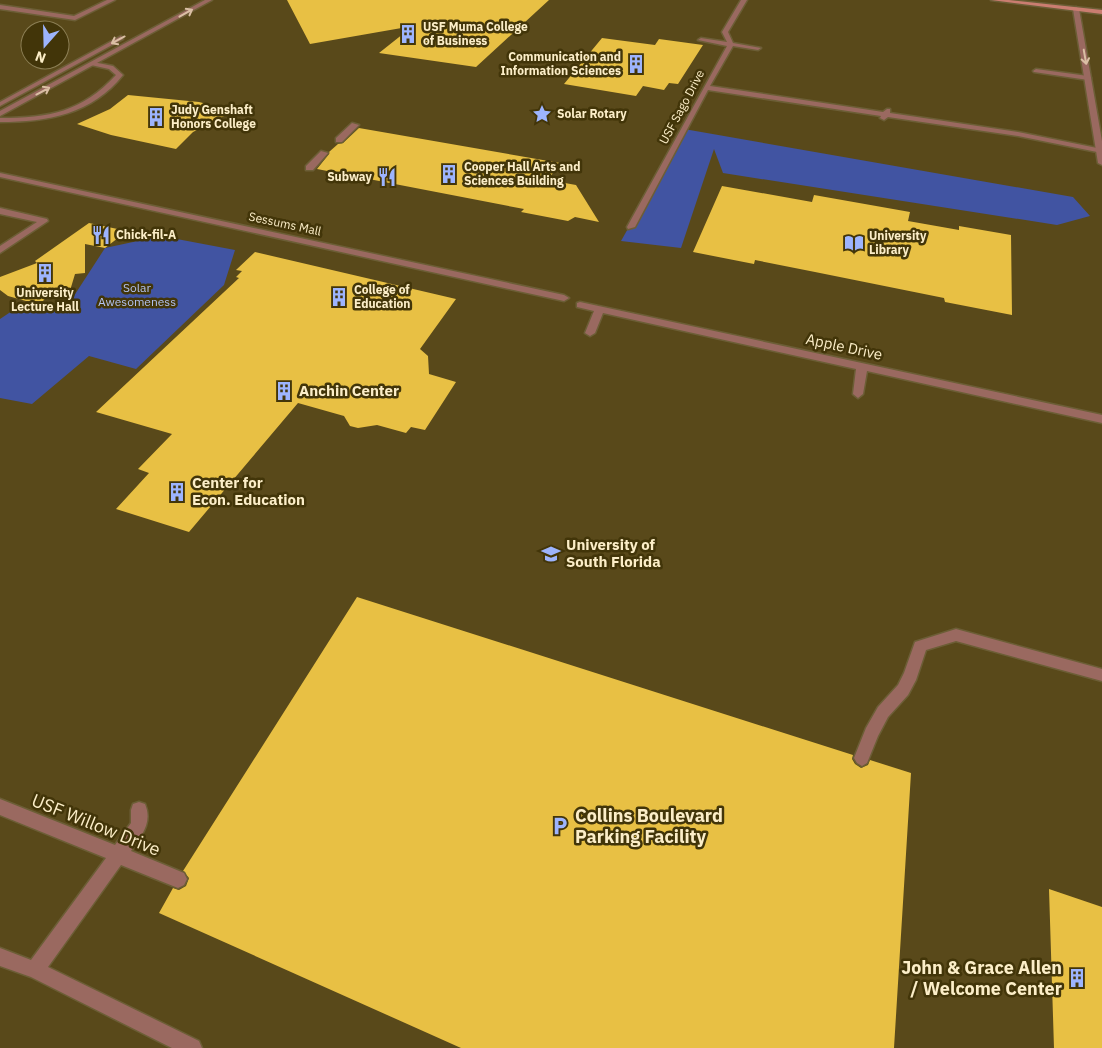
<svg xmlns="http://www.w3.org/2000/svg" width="1102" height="1048" viewBox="0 0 1102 1048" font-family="'IBM Plex Sans',sans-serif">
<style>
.built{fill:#59491a;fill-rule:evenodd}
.green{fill:#4154a2}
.building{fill:#e8c044}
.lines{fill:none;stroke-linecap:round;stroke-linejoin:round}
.lane-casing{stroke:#6c5e36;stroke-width:3}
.street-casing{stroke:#6c5e36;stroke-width:3}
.secondary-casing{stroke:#6c5e36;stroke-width:3}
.lane{fill:#9a6960;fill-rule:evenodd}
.street{fill:#9a6960;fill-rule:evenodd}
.secondary{fill:#ca7d70;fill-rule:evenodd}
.oneway{stroke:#dabfa4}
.labels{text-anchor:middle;stroke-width:5;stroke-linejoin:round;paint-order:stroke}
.far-poi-label{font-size:12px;font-weight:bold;fill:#fceec8;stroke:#423509;text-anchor:start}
.far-street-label{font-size:12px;fill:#fceec8;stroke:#423509}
.far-park-label{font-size:12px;fill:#b3c3f2;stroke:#423509}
.street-label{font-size:15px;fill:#fceec8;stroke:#423509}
.poi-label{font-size:15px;font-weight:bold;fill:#fceec8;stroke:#423509;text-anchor:start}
.near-poi-label{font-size:18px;font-weight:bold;fill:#fceec8;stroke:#423509;text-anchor:start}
.near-street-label{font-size:18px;fill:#fceec8;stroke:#423509}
</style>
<rect width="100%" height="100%" fill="#4d3f16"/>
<path class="built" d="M0 0H1102V1048H0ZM30 30H60V60H30Z"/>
<path class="green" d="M684 129 1073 197 1090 216 1057 225 723 173 714 149 681 248 621 241Z
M161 236 235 250 224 285 136 369 89 356 32 404 0 398V319L12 311 70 302 105 248Z"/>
<path class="building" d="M287 0H549L476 67 379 53 413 26 310 44Z
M602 38 655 45 659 39 703 45 678 84 669 83 664 90 643 86 636 96 564 84Z
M128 95 199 102 234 111 193 132 176 149 111 135 77 124 110 109Z
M359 128 560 163 548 180 576 185 599 222 575 217 568 221 521 212 524 209 317 169 329 154V152L338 144 343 143Z
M722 186 812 202 814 195 910 212 908 221 959 230V226L1011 235 1012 315 945 302 944 298 815 272 755 260 754 264 693 252Z
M89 223 127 231 105 248 85 244V273L75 274 69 294 48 295 43 301H26L8 296 0 290V277L37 263 35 261Z
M255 252 456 299 420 349 428 356 429 374 456 382 425 430 411 427 406 433 377 425 358 428 350 426 344 416 298 403 189 532 116 509 149 473 138 469 172 434 96 412 239 278 236 277 242 271 236 270Z
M357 597 853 755 852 759 855 764 861 768 868 765 870 760 911 773 894 1048H461L159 913 173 888 179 890 186 886 189 878 183 871Z
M1049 889 1102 907V1048H1054Z"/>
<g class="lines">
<g class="lane-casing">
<path id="lane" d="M107 0H115L75 20 0 9V5L74 16Z
M741 0H747L728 32 733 43 761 48 758 50 733 46 710 86 883 112 887 109H890V113L1018 132 1102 149V153L1018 136 888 117 884 120 880 118 881 116 708 90 635 227 628 229 627 227 727 46 698 40 701 38 727 42 722 32Z
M93 62 113 66 123 75C92 114 48 122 0 122V118C49 118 82 112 116 75L109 69 91 65 90 64Z
M1036 69 1088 76 1091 78 1088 80 1034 72 1033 71Z
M0 208 47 219 48 221 0 253V246L37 222 0 214Z
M580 302 1102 415V423L867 371 863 394 858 398 853 394 856 369 603 313 595 333 590 336 585 333 594 311 577 307V303Z
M956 629 1102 669V681L956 641 926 650 916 680 908 695 888 717 878 736 867 763 862 766 857 763 854 758 866 728 878 707 898 685 904 673 915 642Z
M0 799 115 845 131 823V810L133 804 139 802 145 804C153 823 141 836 131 851L184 873 187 879 184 885 178 888 121 865 48 967 199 1041 202 1048H172L31 977 0 966V948L31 960 106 858 0 815Z"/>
</g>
<g class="street-casing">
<path id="street" d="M205 0H212L0 116V111Z
M1076 7 1079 9 1102 141V165L1098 163 1073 9Z
M121 36 123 39 0 106V102Z
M352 123 359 125 342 142H336V138Z
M321 151 328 153 313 170H306V166Z
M0 173 564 295 569 298 564 301 0 177Z"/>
</g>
<g class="secondary-casing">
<path id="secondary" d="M991 0H1009L1102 10V14Z"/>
</g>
<use href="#lane" class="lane"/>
<use href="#street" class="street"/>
<use href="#secondary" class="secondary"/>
</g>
<defs><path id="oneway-shaft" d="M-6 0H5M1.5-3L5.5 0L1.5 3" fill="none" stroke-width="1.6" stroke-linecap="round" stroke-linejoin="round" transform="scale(1.25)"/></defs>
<g class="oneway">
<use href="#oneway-shaft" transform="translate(186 13) rotate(-29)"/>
<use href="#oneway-shaft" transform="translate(118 40) rotate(152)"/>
<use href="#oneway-shaft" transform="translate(1085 57) rotate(80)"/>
<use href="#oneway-shaft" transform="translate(43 91) rotate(-28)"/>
</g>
<defs>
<g id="building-bare" transform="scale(1.5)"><path d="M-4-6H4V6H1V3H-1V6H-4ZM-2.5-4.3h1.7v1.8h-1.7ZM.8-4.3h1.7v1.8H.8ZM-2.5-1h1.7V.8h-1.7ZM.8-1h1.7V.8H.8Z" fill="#9db4fd" stroke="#423509" stroke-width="2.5" paint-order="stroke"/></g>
<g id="sight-bare" transform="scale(1.5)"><path d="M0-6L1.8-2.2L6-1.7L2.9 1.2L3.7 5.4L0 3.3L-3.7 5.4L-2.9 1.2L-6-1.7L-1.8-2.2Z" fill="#9db4fd" stroke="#423509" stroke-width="2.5" paint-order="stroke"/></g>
<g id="restaurant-bare" transform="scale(1.5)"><path d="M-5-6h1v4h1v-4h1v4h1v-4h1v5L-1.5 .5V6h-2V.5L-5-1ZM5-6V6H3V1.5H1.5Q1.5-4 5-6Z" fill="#9db4fd" stroke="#423509" stroke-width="2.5" paint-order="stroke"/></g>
<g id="library-bare" transform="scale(1.5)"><path d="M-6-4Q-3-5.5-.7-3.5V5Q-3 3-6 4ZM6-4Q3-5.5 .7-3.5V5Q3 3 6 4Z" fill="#9db4fd" stroke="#423509" stroke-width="2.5" paint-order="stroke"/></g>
<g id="university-bare" transform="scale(1.5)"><path d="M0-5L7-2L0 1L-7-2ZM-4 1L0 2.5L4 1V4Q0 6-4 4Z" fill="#9db4fd" stroke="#423509" stroke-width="2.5" paint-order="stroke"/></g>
<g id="parking-bare" transform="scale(1.5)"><path d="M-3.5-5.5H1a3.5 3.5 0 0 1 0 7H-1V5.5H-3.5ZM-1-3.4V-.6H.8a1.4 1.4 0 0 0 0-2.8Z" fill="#9db4fd" stroke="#423509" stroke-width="2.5" paint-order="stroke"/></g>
</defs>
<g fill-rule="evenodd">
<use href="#building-bare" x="408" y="34"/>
<use href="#building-bare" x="636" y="64"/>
<use href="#sight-bare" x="542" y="114"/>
<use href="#building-bare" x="156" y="117"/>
<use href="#building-bare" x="449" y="174"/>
<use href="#restaurant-bare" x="387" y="177"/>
<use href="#restaurant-bare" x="101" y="235"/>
<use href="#library-bare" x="854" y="243"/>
<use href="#building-bare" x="45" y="273"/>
<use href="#building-bare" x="339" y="297"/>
<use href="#building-bare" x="284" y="391"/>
<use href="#building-bare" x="177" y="492"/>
<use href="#university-bare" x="551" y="554"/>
<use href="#parking-bare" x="560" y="826"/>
<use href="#building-bare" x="1077" y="978"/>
</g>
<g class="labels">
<g class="far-poi-label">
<text x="423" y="31">USF Muma College<tspan x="423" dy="14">of Business</tspan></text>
<text x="621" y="61" text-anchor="end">Communication and<tspan x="621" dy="14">Information Sciences</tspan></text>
<text x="171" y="114">Judy Genshaft<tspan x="171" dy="14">Honors College</tspan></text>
<text x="557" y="118">Solar Rotary</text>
<text x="464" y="171">Cooper Hall Arts and<tspan x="464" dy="14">Sciences Building</tspan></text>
<text x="372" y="181" text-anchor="end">Subway</text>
<text x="116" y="239">Chick-fil-A</text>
<text x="869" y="240">University<tspan x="869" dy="14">Library</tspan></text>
<text x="354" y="294">College of<tspan x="354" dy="14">Education</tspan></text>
<text x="45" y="297" text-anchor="middle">University<tspan x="45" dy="14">Lecture Hall</tspan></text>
</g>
<g class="far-street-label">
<text transform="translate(682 107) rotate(-62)" y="4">USF Sago Drive</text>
<text transform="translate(285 224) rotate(12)" y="4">Sessums Mall</text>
</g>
<g class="far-park-label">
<text x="137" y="292">Solar<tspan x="137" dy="14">Awesomeness</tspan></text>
</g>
<g class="street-label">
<text transform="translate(844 347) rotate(12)" y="5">Apple Drive</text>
</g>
<g class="poi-label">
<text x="299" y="396">Anchin Center</text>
<text x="192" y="488">Center for<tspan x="192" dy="17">Econ. Education</tspan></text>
<text x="566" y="550">University of<tspan x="566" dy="17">South Florida</tspan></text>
</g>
<g class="near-poi-label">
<text x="575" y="822">Collins Boulevard<tspan x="575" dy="21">Parking Facility</tspan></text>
<text x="1062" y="974" text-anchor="end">John &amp; Grace Allen<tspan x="1062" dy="21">/ Welcome Center</tspan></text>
</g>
<g class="near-street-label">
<text transform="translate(96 825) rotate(22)" y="6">USF Willow Drive</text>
</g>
</g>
<g transform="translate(45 45) rotate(200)"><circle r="24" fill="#423509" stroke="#8c7f55"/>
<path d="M0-4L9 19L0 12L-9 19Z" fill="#9db4fd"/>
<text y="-8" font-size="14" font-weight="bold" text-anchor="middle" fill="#fceec8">N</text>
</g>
</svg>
